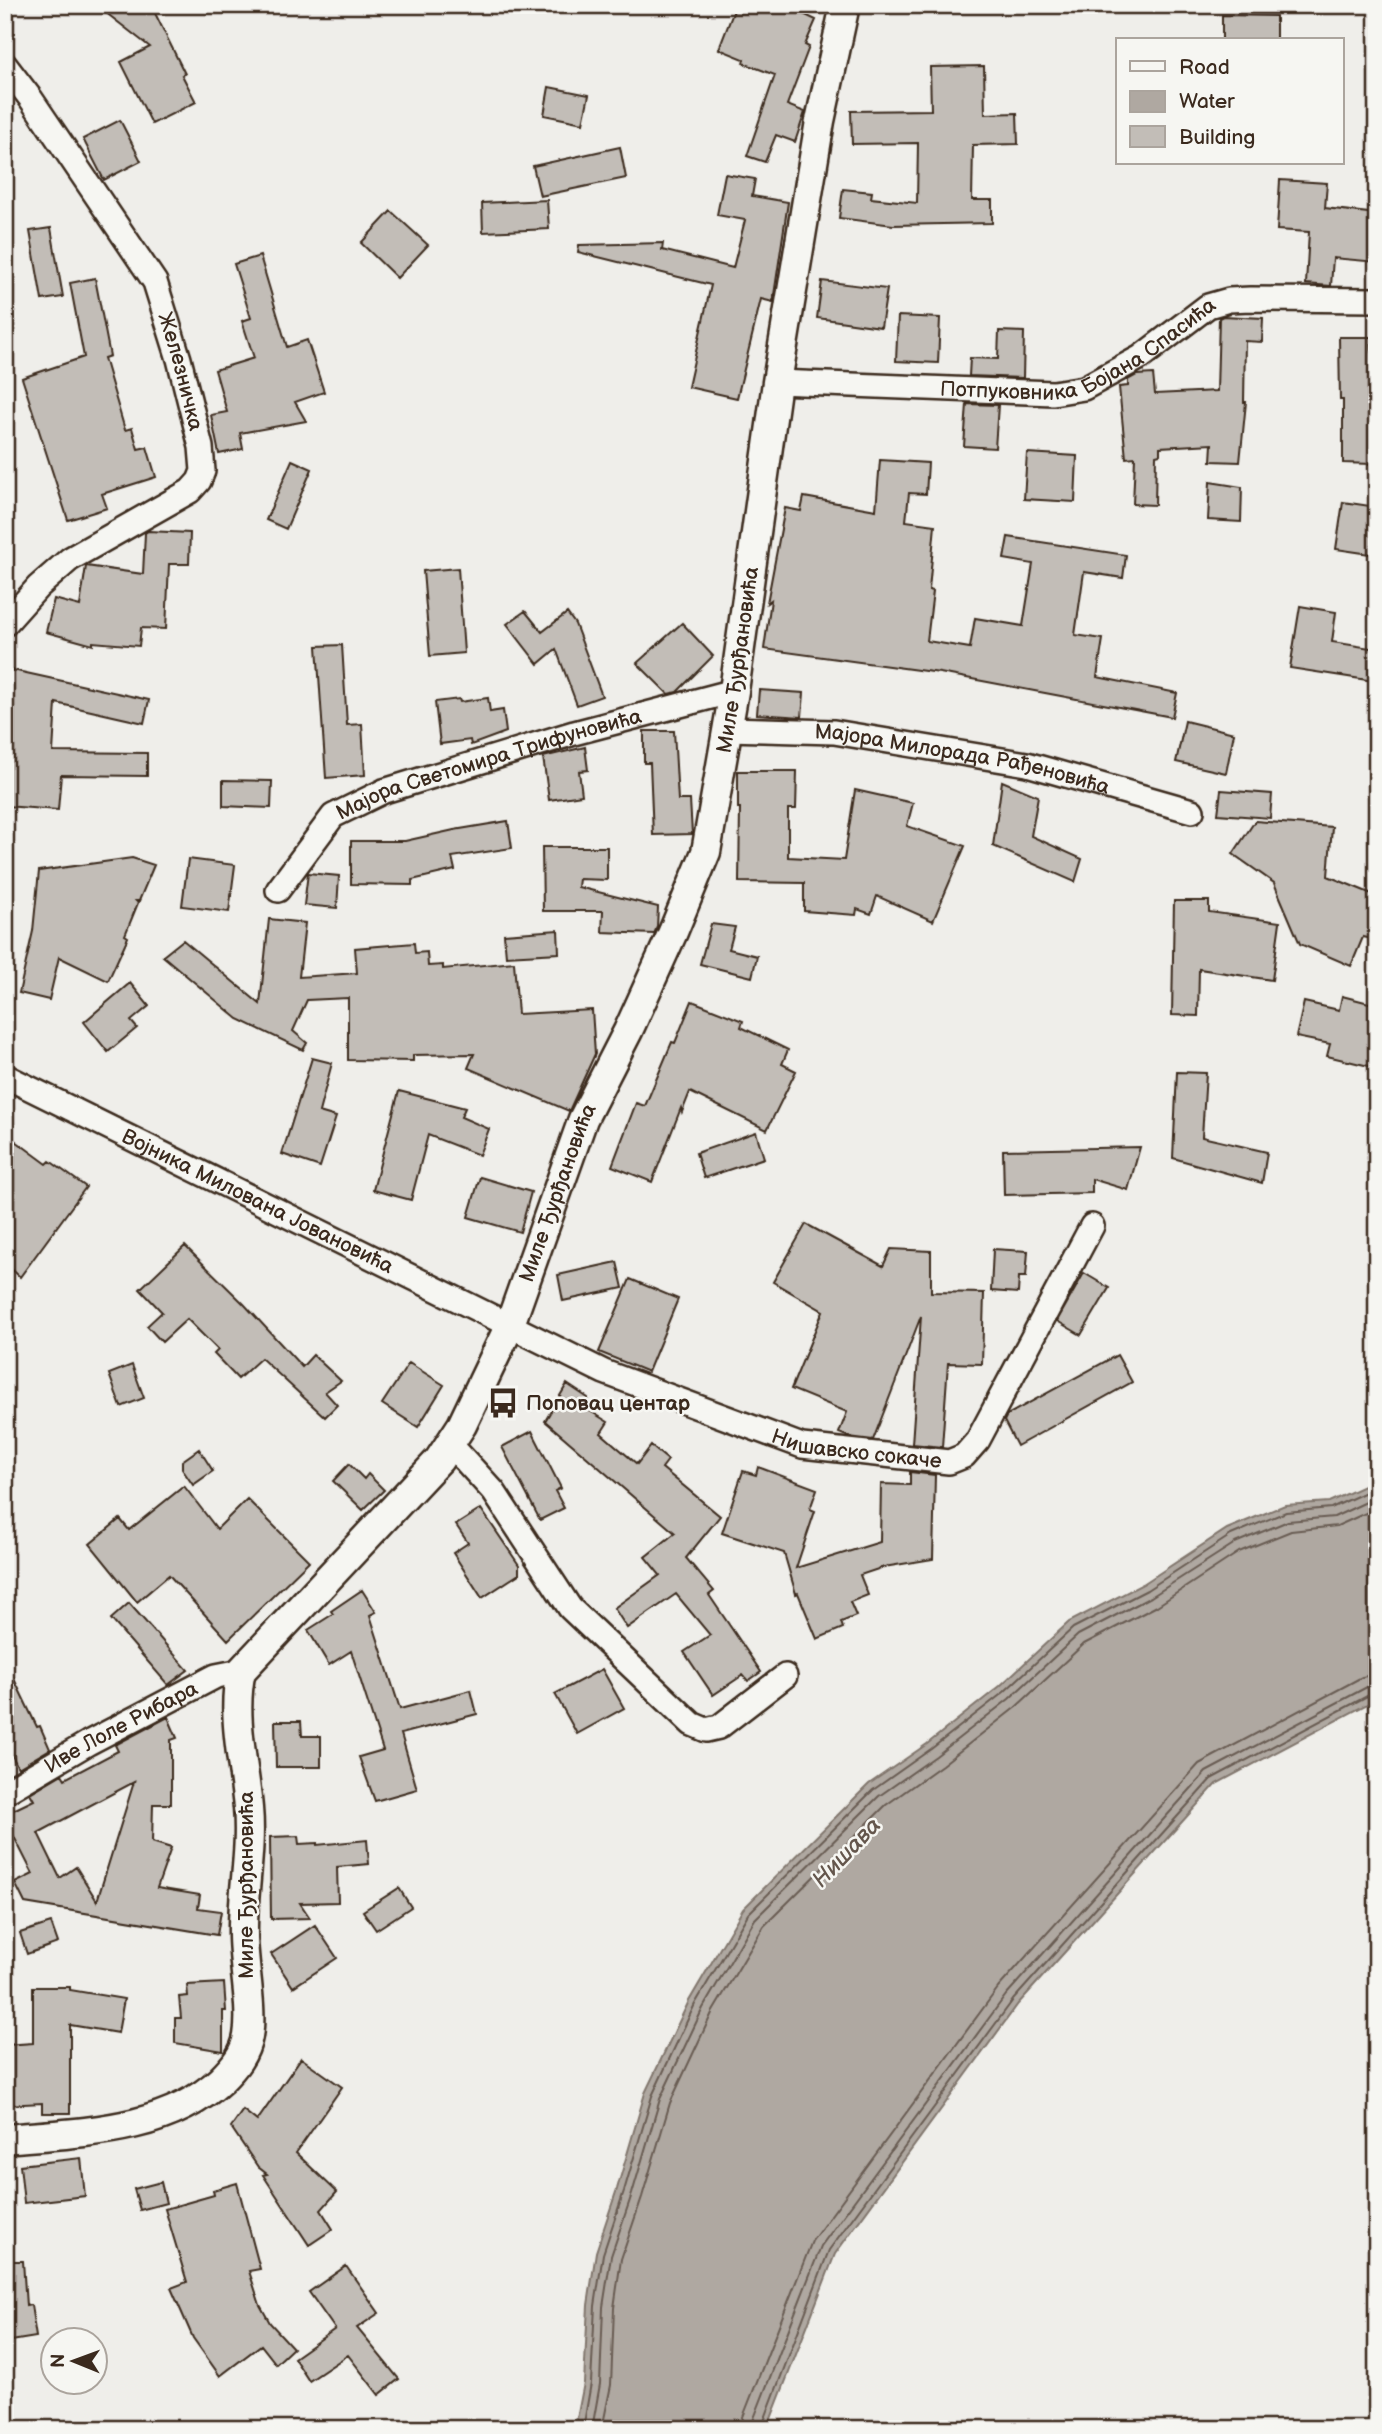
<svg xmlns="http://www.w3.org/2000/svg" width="1382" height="2434" viewBox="0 0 1382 2434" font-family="'Balsamiq Sans',sans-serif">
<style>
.water{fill:#afa8a1;stroke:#81766d;stroke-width:2}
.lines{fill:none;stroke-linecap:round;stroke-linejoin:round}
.shore{stroke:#695c52;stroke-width:2}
.building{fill:#c2bdb7;stroke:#3b2a1e;stroke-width:2;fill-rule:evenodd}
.minor-casing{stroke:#3b2a1e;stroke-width:28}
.tertiary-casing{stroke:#3b2a1e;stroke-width:33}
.minor{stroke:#f6f6f2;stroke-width:23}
.tertiary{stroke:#f6f6f2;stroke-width:28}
.labels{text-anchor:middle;stroke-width:5;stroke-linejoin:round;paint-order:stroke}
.street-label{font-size:21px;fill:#3b2a1e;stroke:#f6f6f2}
.poi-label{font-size:21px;font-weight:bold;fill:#3b2a1e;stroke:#f6f6f2;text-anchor:start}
.water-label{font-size:23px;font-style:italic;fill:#64564c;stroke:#f6f6f2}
</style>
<rect width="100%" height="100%" fill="#efeeea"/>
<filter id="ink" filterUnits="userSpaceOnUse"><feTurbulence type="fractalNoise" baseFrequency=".0143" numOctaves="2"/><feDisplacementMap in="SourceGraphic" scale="14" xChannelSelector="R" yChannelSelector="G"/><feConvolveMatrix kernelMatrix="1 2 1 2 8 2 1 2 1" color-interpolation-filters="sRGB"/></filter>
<g filter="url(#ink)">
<path class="water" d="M1377 1480V1699L1216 1784 1018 2004 835 2254 767 2429H575L584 2383 588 2305 596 2252 617 2189 645 2093 689 2001 743 1909 869 1784 927 1744 1000 1686 1069 1622 1143 1584 1227 1529 1285 1505 1329 1502Z"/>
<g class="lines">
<path class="shore" d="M583 2429 591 2383 595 2306 603 2254 624 2191 652 2096 695 2004 748 1914 873 1790 931 1749 1004 1692 1073 1628 1147 1590 1231 1535 1286 1512 1331 1508 1377 1487
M592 2429 600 2384 603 2307 611 2256 632 2194 660 2099 703 2008 755 1919 879 1796 936 1756 1009 1699 1078 1635 1151 1597 1235 1543 1288 1521 1334 1517 1377 1497
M602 2429 611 2385 614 2308 621 2259 642 2197 670 2103 712 2013 764 1926 886 1805 942 1765 1016 1707 1084 1644 1157 1606 1239 1552 1291 1531 1337 1526 1377 1508
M741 2429 743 2417 812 2241 998 1988 1199 1764 1362 1677 1377 1674
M752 2429 753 2421 821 2246 1006 1995 1206 1772 1367 1687 1377 1685
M761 2429 829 2250 1013 2000 1211 1779 1371 1694H1377"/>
</g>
<path class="building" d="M96 5H151L185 74 182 75 196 102 152 124 121 62 150 47Z
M736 5H802L799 12 816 20 805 45 809 47 787 105 805 112 795 142 776 135 765 162 747 156 775 75 743 63 744 59 719 49Z
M1222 15 1276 16V40H1222Z
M984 66 985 114 1017 113 1018 144 973 145 972 200H992V223L893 225 839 218 843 189 872 192 871 198 917 203 918 143 852 144 851 111 931 110 930 67Z
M549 87 589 95 583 123 544 115Z
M120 120 141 161 104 180 83 139Z
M620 147 626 178 540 196 533 166Z
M725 174 755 179 752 196 788 202 773 302 761 299 737 398 688 387 711 285 578 252 579 245 663 243 662 250 733 268 745 220 717 215Z
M1280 180 1327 183 1325 208 1377 214V262L1333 258 1331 286 1306 284 1309 232 1277 230Z
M547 200 549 229 483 232 482 203Z
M391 211 428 245 397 278 361 243Z
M51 228 63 297 42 300 30 231Z
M260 256 287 347 307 340 324 392 295 402 306 421 240 433 243 449 219 454 211 415 227 412 215 370 254 358 242 321 251 318 234 264Z
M95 278 110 356 104 358 125 430 132 428 138 449 147 447 156 477 102 494 107 508 68 520 22 378 84 357 70 283Z
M822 281 887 289 881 327 817 318Z
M898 316 940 318 938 363 896 361Z
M1223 316 1263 318 1262 342 1245 341 1244 402H1246L1240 462 1211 461 1212 444 1160 447V454L1156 455 1155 505 1133 504 1135 457 1126 458 1119 387 1128 386V380L1137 375 1153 374 1155 394 1217 391 1219 318Z
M999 331 1024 332 1023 378 969 376 970 358 998 359Z
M1339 337H1371L1372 361H1377V439H1372V464L1343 463V400H1340Z
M967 404 998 405 995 448 964 446Z
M1027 453 1077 456 1075 502 1024 499Z
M292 460 312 469 286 529 266 520Z
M880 460 928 463 926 494 909 493 906 521 935 525 929 590 933 591 927 641 970 648 975 618 1023 626 1033 564 1004 559 1008 537 1126 555 1123 578 1084 572 1075 635 1103 639 1097 677 1177 693 1172 717 940 673 764 649 771 600 767 603 785 508 801 511 804 497 876 510Z
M1210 482 1242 487 1241 522 1208 520Z
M1343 502 1377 507V555L1336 549Z
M148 531 190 533 189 564H169L166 629 141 628 139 646 93 642V645L46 632 54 599 80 606 86 566 143 574 145 533Z
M458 568 464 653 430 656 423 571Z
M1300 606 1336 612 1332 642 1377 649 1374 681 1290 668Z
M525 611 542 632 567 613 575 624 602 696 577 705 556 649 538 664 507 624Z
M682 623 713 656 677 692 668 694 637 663Z
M342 645 347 725 362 724 365 775 326 778 317 646Z
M8 669 149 700 144 723 56 703 53 752 147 753V776L61 775 58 810 5 806V682Z
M759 690 804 693 802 717 757 714Z
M488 698 490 712 503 710 506 732 471 745 470 740 440 744 435 702 459 699 460 702Z
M1185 721 1234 733 1226 773 1176 762Z
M644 731H674L678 800H690L692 834 653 835 650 763H644Z
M585 747 588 770 579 771 582 795 549 800 543 757Z
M738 771H797L796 809H788V857L844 860 855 790 913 803 907 826 965 846 933 921 877 896 871 914 857 909 856 915 804 911V883L739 882 740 808H738Z
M223 780 272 781 271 808 223 806Z
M1002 781 1038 796 1031 836 1082 859 1075 882 993 846Z
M1221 790 1272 794 1270 818 1218 814Z
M508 821 512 848 452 857 455 870 412 880V885L351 884V841H405L454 830Z
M1255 821 1332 827 1328 876 1377 896V940L1363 937 1351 966 1300 944 1274 883 1233 854Z
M542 847H607V880L579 879 578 887 658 907 657 927 654 934 602 932 603 911H543Z
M132 858 154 865 139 901H136L138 903 125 935 128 937 108 981 59 957 49 1000 19 993 33 931 39 871Z
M188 859 235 865 229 912 182 906Z
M308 873 339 876 337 908 304 905Z
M1174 901H1209V912L1280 922 1272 980 1199 969 1198 1016 1172 1015Z
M269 919 305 923 299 977 357 973 355 948 414 943 415 953 427 952 428 966 443 965V969L514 962 518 1014 592 1010 595 1054 569 1111 468 1068 474 1054 413 1055V1061L348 1060V998L307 1000 293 1031 307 1043 303 1050 238 1019 163 956 183 940 260 1004Z
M711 924 735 927 729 949 757 956 752 977 700 964Z
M558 930 559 953 506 956 504 934Z
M130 983 149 1006 131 1021 137 1028 108 1052 84 1022Z
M1342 996 1377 1005V1068L1327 1056 1330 1044 1296 1037 1304 1002 1339 1010Z
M692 1001 743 1021 741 1027 788 1050 782 1064 796 1071 767 1130 690 1092 682 1112 681 1108 652 1182 612 1166 636 1103 645 1106 672 1042 675 1043Z
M312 1058 332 1063 319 1112 336 1117 320 1167 282 1154Z
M1177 1072 1206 1073 1202 1137 1267 1152 1262 1183 1173 1158Z
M399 1091 465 1108 461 1117 489 1129 479 1155 428 1135 411 1200 373 1190Z
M756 1132 764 1158 704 1178 696 1153Z
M5 1133 47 1164 50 1161 86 1187 20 1277 5 1263Z
M1140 1147 1128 1190 1092 1179V1193L1004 1195 1003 1150Z
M480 1177 531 1192 520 1232 468 1217Z
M806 1224 883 1266 891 1249 931 1251V1292L984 1293 982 1364 948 1363 942 1447 912 1444 921 1316 873 1440 849 1437 839 1433 847 1412 791 1389 823 1311 773 1282Z
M185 1246 244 1304 302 1367 313 1355 341 1381 325 1392 337 1405 325 1417 261 1358 238 1379 214 1354 218 1350 187 1319 162 1342 147 1326 162 1312 140 1289Z
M993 1249 1028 1251 1026 1277H1019L1018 1293 991 1291Z
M617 1262 623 1288 563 1301 558 1275Z
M1084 1273 1109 1288 1081 1335 1057 1321Z
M630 1279 678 1299 648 1372 599 1352Z
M1117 1355 1132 1382 1017 1446 1004 1421 1007 1415Z
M409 1363 444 1385 418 1427 382 1404Z
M132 1365 144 1398 121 1407 109 1374Z
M567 1384 588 1398 587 1409 608 1422 601 1433 637 1464 651 1446 668 1460 662 1468 720 1516 686 1558 714 1591 709 1595 761 1672 748 1681 743 1675 713 1695 684 1652 710 1635 676 1594 627 1628 614 1608 660 1575 645 1557 675 1533 545 1421Z
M532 1431 561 1488 555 1491 564 1508 540 1520 502 1447Z
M199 1449 213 1471 193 1485 182 1469V1461Z
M349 1464 364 1479 368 1474 384 1490 363 1510 333 1481Z
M758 1467 817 1489 810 1509 815 1511 796 1568 880 1542 881 1484 910 1485V1472L935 1475 933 1559 884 1567 860 1575 868 1595 850 1602 856 1616 841 1622 843 1628 817 1639 798 1593 796 1594 784 1553 722 1533 743 1471 756 1475Z
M184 1486 217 1529 247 1499 309 1561 228 1640 169 1575 137 1602 90 1544 120 1519 129 1530Z
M481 1509 519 1565V1574L482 1598 453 1553 468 1543 456 1525Z
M362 1590 376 1612 370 1615 400 1709 471 1690 477 1714 401 1734 417 1789 375 1801 359 1757 383 1750 351 1651 329 1665 308 1630 333 1614 331 1611Z
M129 1603 188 1670 168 1685 111 1619Z
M5 1660 37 1727 40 1726 50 1749 18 1768 5 1740Z
M602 1669 624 1708 577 1734 555 1694Z
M168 1717 177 1738 171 1740V1804H153L152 1842 171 1848 157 1888 200 1895 198 1908 221 1911 217 1935 25 1903 15 1883 33 1874 5 1819V1814L34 1800 30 1793 62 1774 65 1779 118 1751 115 1745ZM134 1782 97 1901 76 1867 60 1878 38 1833Z
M275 1721H301L302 1736H321V1767H276Z
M298 1836 299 1844 317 1843V1845L367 1840 369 1864 337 1867 338 1902 300 1903 310 1918 271 1919 270 1837Z
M399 1888 411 1907 376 1930 363 1911Z
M51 1923 58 1943 27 1954 20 1933Z
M315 1925 337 1958 293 1987 271 1954Z
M224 1983 226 2011H223V2051L175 2043V2018H181L179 1997 188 1996 187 1985Z
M33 1987H70V1990L124 1999 118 2033 70 2025V2113H42V2103L5 2105V2045L33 2043Z
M301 2058 342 2087 296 2153 337 2192 321 2210 333 2229 309 2245 263 2175 267 2174 258 2167 231 2127 243 2110 257 2121Z
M81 2158 85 2196 24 2203 20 2165Z
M161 2182 166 2203 140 2210 134 2189Z
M237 2183 260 2269 249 2271 260 2305 270 2323 293 2348 276 2364 261 2345 220 2376 193 2338 171 2288 187 2282 165 2209 214 2195 213 2190Z
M5 2261H23L26 2306 31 2305 36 2337 5 2342Z
M346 2266 379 2313 357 2328 399 2379 379 2395 348 2355 309 2381 294 2358 335 2329 309 2292Z"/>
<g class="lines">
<g class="minor-casing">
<g id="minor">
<path id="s1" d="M5 65 31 99 155 282 179 359 201 447 203 471 199 481 190 491 70 559 38 587 5 624"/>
<path id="s2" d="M777 382 1053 393 1084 388 1141 357 1208 306 1229 300 1250 299 1377 300"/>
<path id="s3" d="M727 729 834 732 1027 764 1192 811"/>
<path id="s4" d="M278 890 333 816 384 791 574 733 734 691"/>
<path id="s5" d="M5 1076 604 1372 802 1446 949 1462 964 1456 978 1440 1092 1226"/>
<path d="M450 1444 494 1492 570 1608 692 1724 706 1730 719 1727 785 1676"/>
<path id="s6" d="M5 1792 88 1743 216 1676 241 1671"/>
</g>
</g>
<g class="tertiary-casing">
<g id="tertiary">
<path id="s7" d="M5 2139C77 2132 165 2133 221 2080 234 2067 245 2054 248 2036 253 2008 243 1964 243 1935 242 1893 252 1850 248 1808 244 1764 231 1715 241 1671L439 1460 462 1425 509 1327 583 1119 628 1031 673 932 706 852 734 691 777 382 820 121 845 5"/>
</g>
</g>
<use href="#minor" class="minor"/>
<use href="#tertiary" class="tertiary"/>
</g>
</g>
<defs>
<g id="bus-bare" transform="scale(2.415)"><path d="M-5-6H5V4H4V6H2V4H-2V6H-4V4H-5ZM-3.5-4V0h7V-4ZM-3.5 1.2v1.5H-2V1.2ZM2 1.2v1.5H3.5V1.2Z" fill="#3b2a1e" stroke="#f6f6f2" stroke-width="2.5" paint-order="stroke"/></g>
</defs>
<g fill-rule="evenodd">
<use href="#bus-bare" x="503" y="1403"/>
</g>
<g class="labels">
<g class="street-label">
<text dy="7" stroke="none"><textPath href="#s2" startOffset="313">Потпуковника Бојана Спасића</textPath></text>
<text dy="7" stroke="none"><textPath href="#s1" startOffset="357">Железничка</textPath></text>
<text dy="7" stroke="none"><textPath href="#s7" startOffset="1797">Миле Ђурђановића</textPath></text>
<text dy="7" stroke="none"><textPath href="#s3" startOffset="238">Мајора Милорада Рађеновића</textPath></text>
<text dy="7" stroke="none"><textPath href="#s4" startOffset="257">Мајора Светомира Трифуновића</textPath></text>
<text dy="7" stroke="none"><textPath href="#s7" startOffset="1230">Миле Ђурђановића</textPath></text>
<text dy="7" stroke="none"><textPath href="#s5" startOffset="282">Војника Милована Јовановића</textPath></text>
<text dy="7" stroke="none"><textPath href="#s5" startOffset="934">Нишавско сокаче</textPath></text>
<text dy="7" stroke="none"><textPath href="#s6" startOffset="133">Иве Лоле Рибара</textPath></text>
<text transform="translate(246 1885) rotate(-90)" y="7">Миле Ђурђановића</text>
</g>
<g class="poi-label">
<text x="526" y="1410">Поповац центар</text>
</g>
<g class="water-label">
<text transform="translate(846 1852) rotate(-46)" y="8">Нишава</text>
</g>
</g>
<rect width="1382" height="2434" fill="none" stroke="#f6f6f2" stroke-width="28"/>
<rect x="14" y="14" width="1354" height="2406" fill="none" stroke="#3b2a1e" stroke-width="2.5" filter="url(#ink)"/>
<rect x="1116" y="38" width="228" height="126" fill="#f6f6f2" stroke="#aba49d" stroke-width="2"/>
<rect x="1130" y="61" width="35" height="10" fill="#f6f6f2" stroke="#aba49d" stroke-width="2"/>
<text x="1179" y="74" font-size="21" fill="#3b2a1e">Road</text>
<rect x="1130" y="91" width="35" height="21" fill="#afa8a1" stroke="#aba49d" stroke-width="2"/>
<text x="1179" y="108" font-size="21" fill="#3b2a1e">Water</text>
<rect x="1130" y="126" width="35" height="21" fill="#c2bdb7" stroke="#aba49d" stroke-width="2"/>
<text x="1179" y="144" font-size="21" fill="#3b2a1e">Building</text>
<g transform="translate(74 2361) rotate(271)"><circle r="33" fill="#f6f6f2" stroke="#aba49d" stroke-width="2"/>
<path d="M0-5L12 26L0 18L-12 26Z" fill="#3b2a1e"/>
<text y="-10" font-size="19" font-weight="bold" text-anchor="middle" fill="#3b2a1e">N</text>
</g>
</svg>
